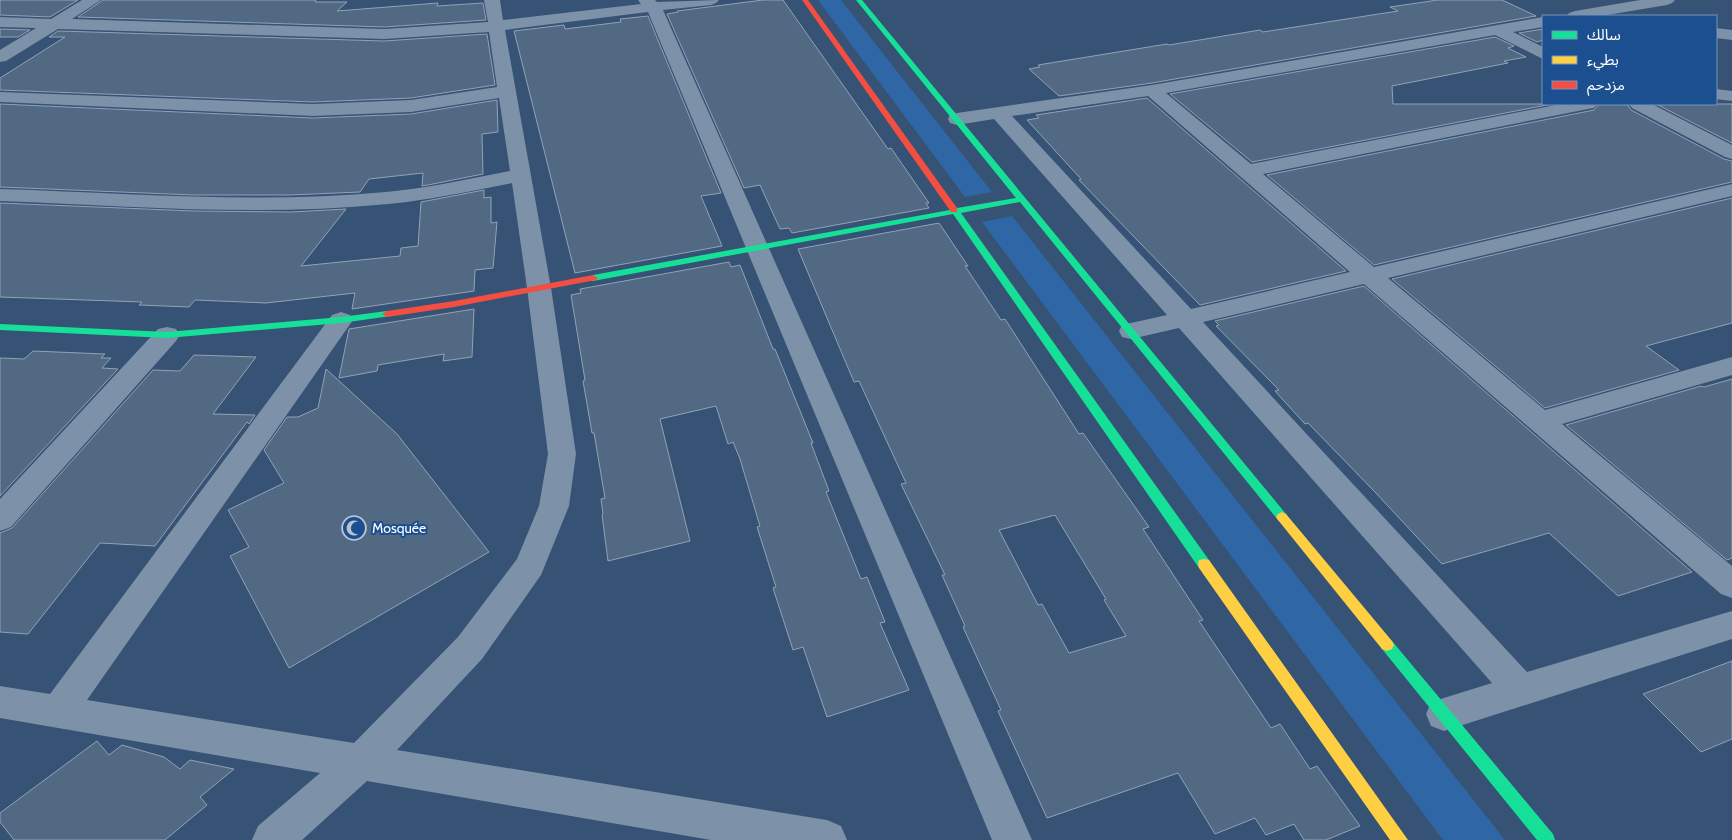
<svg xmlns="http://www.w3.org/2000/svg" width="1732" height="840" viewBox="0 0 1732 840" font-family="Cabin,'Noto Sans Arabic',sans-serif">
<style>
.green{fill:#2f66a5}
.building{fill:#526984;stroke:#92a2b6;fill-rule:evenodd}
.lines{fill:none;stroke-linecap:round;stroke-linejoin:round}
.street{fill:#7d92a8;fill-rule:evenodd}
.fast{fill:#16e098;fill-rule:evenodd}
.slow{fill:#ffcf43;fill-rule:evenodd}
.jam{fill:#f24e42;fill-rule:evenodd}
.labels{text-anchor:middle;stroke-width:4;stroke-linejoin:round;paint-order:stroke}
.poi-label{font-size:14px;fill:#fff;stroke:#1b4f8f;text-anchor:start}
</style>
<rect width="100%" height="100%" fill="#365274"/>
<path class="green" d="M818 0H841L992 192 965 197Z
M1012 216 1505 840H1443L982 222Z"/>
<path class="building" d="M0 0H78L50 17 0 15Z
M103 0H316L315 2H347L337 11 438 3 437 6 483 3 486 20 384 27 78 17Z
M763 0H783L888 149 891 148 929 203H926L929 208 792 233 789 228 780 229 760 185 744 188 667 14 678 12 677 11Z
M1438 0H1502L1536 16 1152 83 1059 96 1029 69 1040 67 1038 65 1167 44 1169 45 1260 30 1263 32 1398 11 1390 7Z
M648 16 721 193 701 196 722 246 575 273 514 31 564 25 565 29 621 22 620 19Z
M0 29 30 30 18 37H0Z
M1543 29V40L1537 42 1519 33Z
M58 31 384 41 487 34 495 85 411 98 313 102 0 90V78L65 37H49Z
M1495 37 1514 46 1508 48 1526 57 1504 61 1508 63 1392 86 1393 104H1552L1252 162 1170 94Z
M1147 98 1346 271 1200 305 1079 180 1081 179 1027 120 1039 118 1036 115Z
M497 100 498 132 482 134 483 174 433 184 422 186 423 173 369 179 360 192 290 195H193L0 187V104L313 118 411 114Z
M1599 104H1627L1631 110 1724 159 1732 161V182L1374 265 1267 175 1594 110Z
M1656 104H1732V143Z
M484 190V198L491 197V223L497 222 493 268 475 270 474 291 352 309 355 293 266 303 195 300 189 307 139 305 142 302 0 297V203L194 211 291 212 346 209 301 266 400 256 401 248 418 246 421 202Z
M1732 198V323L1646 346 1679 370 1545 408 1392 279Z
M939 223 968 266H965L1001 320 1005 319 1079 434 1083 433 1149 527 1143 529 1203 620 1199 621 1271 728 1280 724 1310 769 1317 766 1360 826 1326 840H1304L1294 824 1266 835 1255 818 1215 834 1178 773 1047 818 998 711 1001 710 963 627 965 626 942 575H945L901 484 906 483 859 381 854 382 798 249ZM1055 515 1106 599 1104 600 1126 636 1069 653 1042 604 1038 605 999 530Z
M729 262 731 267 740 265 773 349H775L813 443H811L829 491 826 492 861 579 867 577 885 622 880 623 909 690 827 717 803 647 793 650 773 588 776 587 757 527 760 526 740 459 733 442 728 444 716 406 660 419 690 541 608 561 602 515 603 514 601 499 605 498 594 433H592L583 381 585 380 571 295 581 293 580 289Z
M1364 286 1692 572 1618 596 1549 533 1442 564 1374 491 1308 423 1305 424 1275 391 1279 390 1216 326 1219 325 1215 321Z
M474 309 472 357 443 361 444 354 378 365 377 371 339 378 349 329Z
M33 351 105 354 101 358H111L102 368 118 369 0 496V358L24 359Z
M194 355 256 357 213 414 255 415 249 424 247 422 155 546 100 543 28 634 0 632V533L12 528 153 370 180 371Z
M326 369 397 434 489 552 289 668 230 556 249 547 228 510 284 483 264 450 287 417H298L318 408Z
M1732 379V558L1727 560 1566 425 1701 386 1704 387Z
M1732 661V739L1701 752 1643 694Z
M97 741 109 755 122 745 164 757 180 769 190 760 234 769 200 797 207 805 165 840H14L0 822V813Z"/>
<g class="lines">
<path class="street" d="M82 0H101L72 19 384 29 488 22 484 0H500L503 20 641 4 638 0H655L657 2 719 0 716 3 711 5 663 10 1032 840H992L648 12 505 30 551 288 576 454 569 506 541 575 482 659 397 750 827 820 841 826 847 840H711L367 781 302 840H252L258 826 320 773 0 718V686L50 694 332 315 341 312 350 315 353 320 87 700 354 743 458 637 517 559 539 506 548 454 527 288 512 183C471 191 429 200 388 204 259 217 129 206 0 201V189C129 193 258 204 386 192 428 188 469 179 510 171L499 98 411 112 313 116 0 102V92L313 104 411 100 497 87 489 32 384 39 58 29 6 61 0 62V50L36 28 0 27V17L51 19Z
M1640 0H1675L1672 3 1667 5 1601 16H1567L1569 13 1575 11Z
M1543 17V27L1513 32 1543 47V59L1495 35 1166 93 1251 164 1561 104H1597L1594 108 1588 109 1263 174 1374 267 1732 184V196L1388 278 1545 410 1732 357V375L1562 424 1732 566V598L1721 594 1364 284 1203 322 1527 672 1732 611V639L1444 731 1431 726 1426 714 1431 702 1492 683 1179 328 1131 339 1122 337 1119 331 1122 325 1167 315 994 119 957 125 950 123 948 119 950 115 957 113 1152 85ZM1148 96 1350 272 1191 309 1012 116Z
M1716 28 1732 30V40L1716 38Z
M1716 89 1732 91V101L1716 99Z
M1629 104H1652L1732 145V159L1725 157 1632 108Z
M167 327 176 329 180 335 176 341 11 527 0 531V499L158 329Z"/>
<path class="fast" d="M856 0H862L1286 514 1288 517 1286 520 1282 522 1278 520 1020 202 961 213 1209 560 1210 564 1209 568 1204 569 1199 568 953 214 593 281 590 280 588 278 593 275 950 210 954 207 957 208 1016 198Z
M387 311 392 314 391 316 341 323 167 338 0 330V324L167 332 341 317Z
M1387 639 1392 641 1553 834 1555 840H1537L1382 649 1380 645 1382 641Z"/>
<path class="slow" d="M1282 512 1286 514 1392 641 1394 645 1392 649 1387 651 1382 649 1278 520 1276 517 1278 514Z
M1204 559 1209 560 1408 840H1390L1199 568 1198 564 1199 560Z"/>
<path class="jam" d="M802 0H808L957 208V212H951Z
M593 275 598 278 596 280 454 307 387 317 382 314 387 311 454 301Z"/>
</g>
<defs>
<g id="mosque-ring" transform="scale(1.25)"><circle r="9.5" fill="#1b4f8f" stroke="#b9c2ce" stroke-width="1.5"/><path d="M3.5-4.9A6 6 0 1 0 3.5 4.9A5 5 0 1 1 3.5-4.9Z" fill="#b9c2ce"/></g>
</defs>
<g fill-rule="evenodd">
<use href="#mosque-ring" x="354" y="528"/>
</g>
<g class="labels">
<g class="poi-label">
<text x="372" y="533">Mosquée</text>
</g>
</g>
<rect x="1542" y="15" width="175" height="90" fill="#1b4f8f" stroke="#7695bc"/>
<rect x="1552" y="31" width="25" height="8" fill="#16e098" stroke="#7695bc"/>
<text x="1587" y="40" font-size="15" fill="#ffffff">سالك</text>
<rect x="1552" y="56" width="25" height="8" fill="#ffcf43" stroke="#7695bc"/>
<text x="1587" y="65" font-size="15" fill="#ffffff">بطيء</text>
<rect x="1552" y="81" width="25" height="8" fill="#f24e42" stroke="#7695bc"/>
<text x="1587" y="90" font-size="15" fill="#ffffff">مزدحم</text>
</svg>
